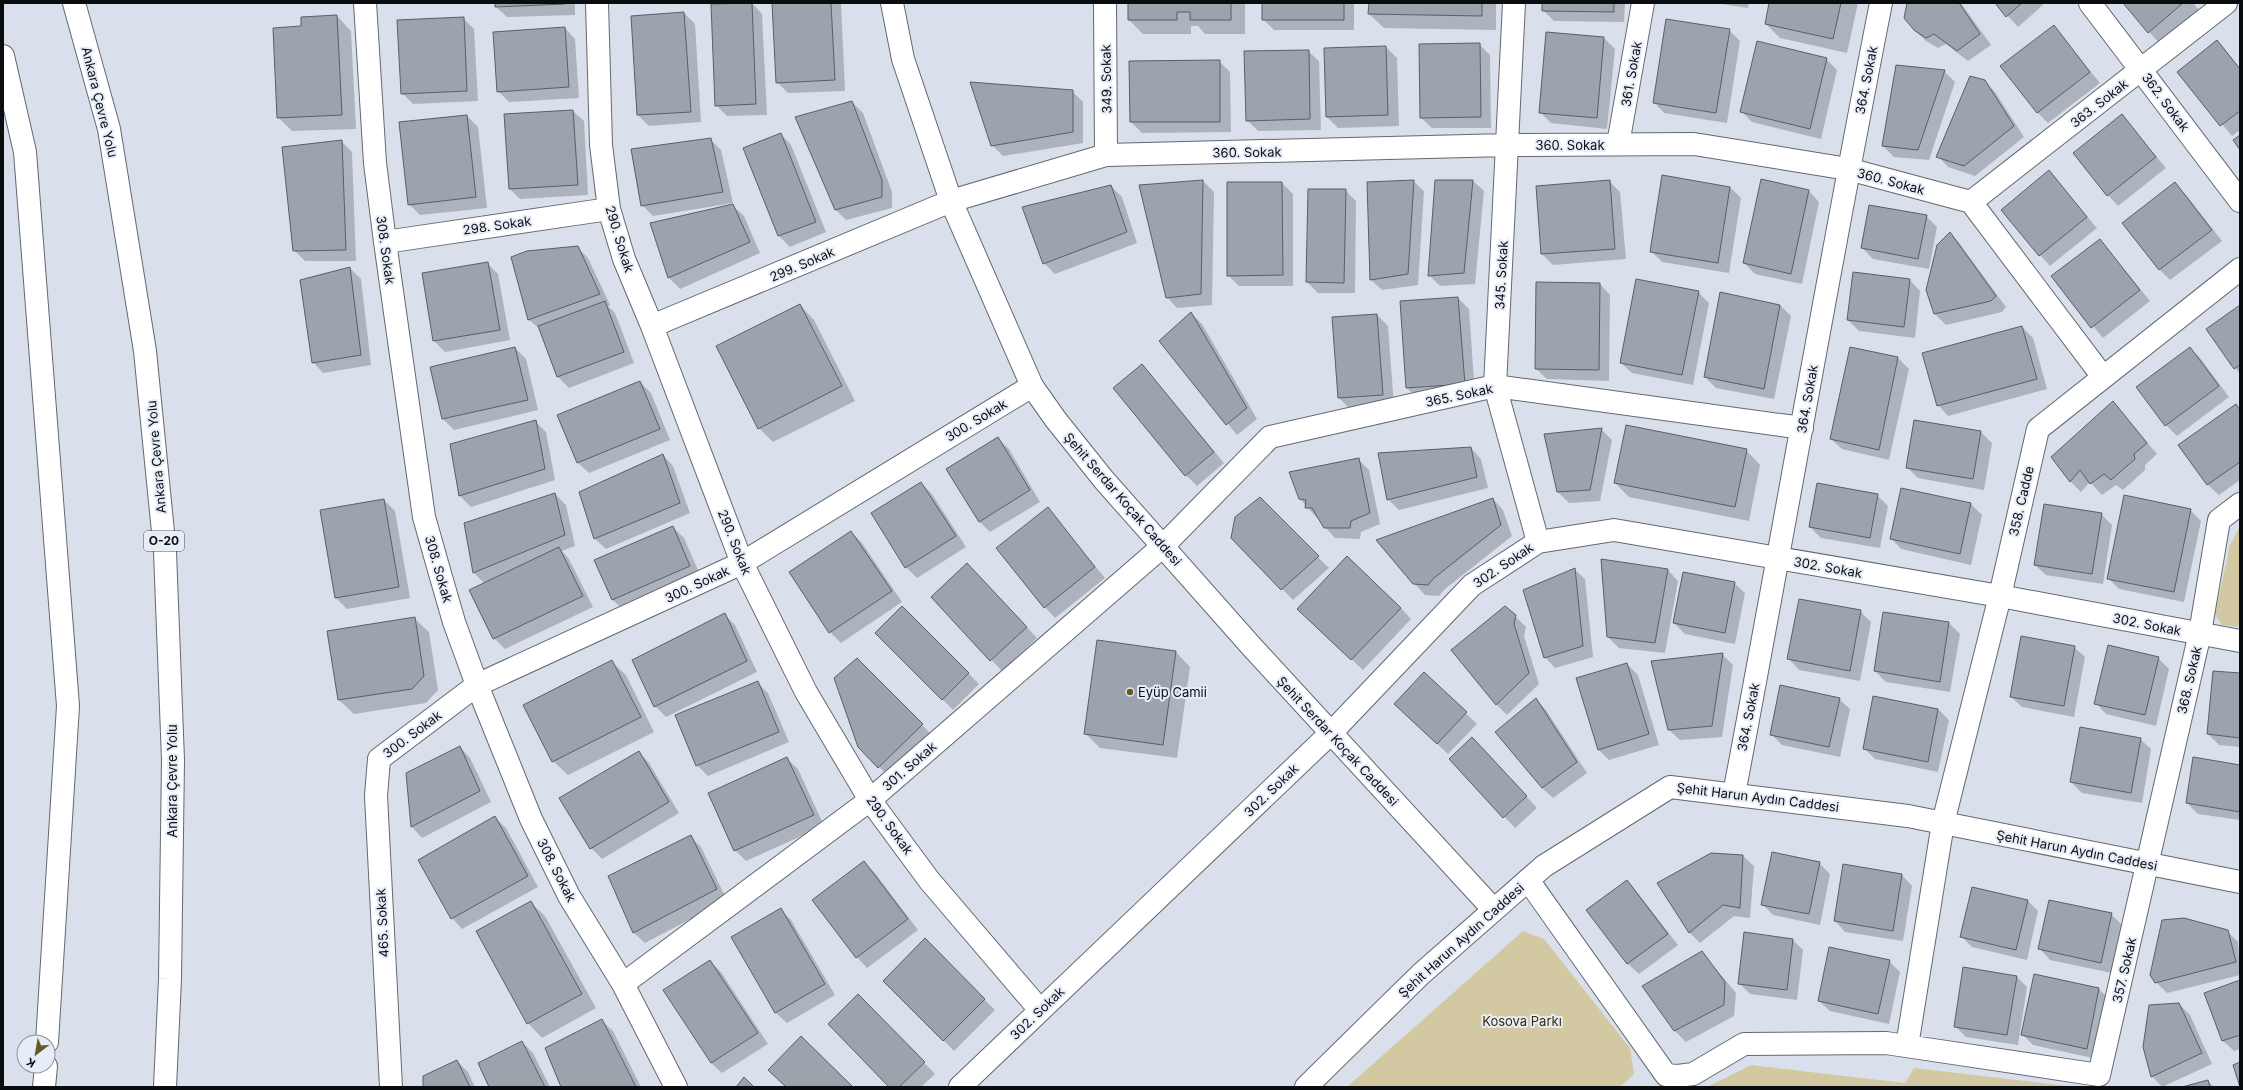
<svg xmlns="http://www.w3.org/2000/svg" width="2243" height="1090" viewBox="0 0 2243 1090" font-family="Inter,sans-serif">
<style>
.green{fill:#d2c9a3}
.shadow{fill:#0003}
.building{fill:#9da3ad;stroke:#595f68}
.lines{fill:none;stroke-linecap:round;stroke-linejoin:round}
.street-casing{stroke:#636872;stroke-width:24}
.secondary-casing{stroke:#636872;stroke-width:24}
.highway-casing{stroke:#636872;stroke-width:24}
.street{stroke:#fff;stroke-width:22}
.secondary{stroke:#fff;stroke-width:22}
.highway{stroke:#fff;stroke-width:22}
.poi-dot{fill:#655926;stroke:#e7edf8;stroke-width:1.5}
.labels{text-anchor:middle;stroke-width:4;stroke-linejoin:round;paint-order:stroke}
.shield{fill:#e7edf8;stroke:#4c5056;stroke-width:1}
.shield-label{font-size:12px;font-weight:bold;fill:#0a0d10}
.street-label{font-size:13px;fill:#0a0d10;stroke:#e7edf8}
.poi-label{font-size:13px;fill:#0a0d10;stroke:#e7edf8;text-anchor:start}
.park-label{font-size:13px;fill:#362d00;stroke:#e7edf8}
</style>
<rect width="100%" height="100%" fill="#d9e0eb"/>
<path class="green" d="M2240 526V627L2222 625 2215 614 2230 545Z
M1523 931 1544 939 1630 1048 1634 1074 1620 1087H1347Z
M1751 1065 1905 1083 1914 1068 2077 1087H1707Z"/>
<path class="shadow" d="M496 3H575V15L507 17 496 7Z
M752 3 762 14 767 115 727 116 716 105Z
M773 3 841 4 845 91 788 93 777 82Z
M1129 3H1245V34H1205L1198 26H1191V34H1143L1129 20Z
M1263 3H1354V30H1274L1263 19Z
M1370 3H1496V30L1384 28 1369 14Z
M1543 3H1625L1624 22 1554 21 1543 10Z
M1716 3H1749L1748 8Z
M1770 3H1858L1847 53 1780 38 1766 24Z
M1908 3H1961L1991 45 1968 61 1946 44 1938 48 1926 41 1914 30Z
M1996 3H2042L2043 5 2018 27Z
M2124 3H2193L2199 10 2159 43Z
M684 13 695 24 701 122 649 126 638 115 632 17Z
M337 16 351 31 356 129 292 131 278 117 302 27Z
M463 18 474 29 478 101 413 104 402 93Z
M2053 26 2100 83 2048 123 2037 112Z
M565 28 575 39 579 98 509 102 498 91Z
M1729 30 1740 41 1727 123 1664 113 1654 102Z
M1604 38 1615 49 1607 129 1551 123 1540 112Z
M2217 41 2240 68V130L2232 136 2178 72Z
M1479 44 1490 55 1491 128H1432L1421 118Z
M1386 47 1397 58 1399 126 1338 128 1327 117Z
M1308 51 1319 61 1321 130 1258 131 1247 120Z
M1826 59 1837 70 1821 139 1752 122 1741 111Z
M1219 61 1230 72 1231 132 1142 133 1131 122Z
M1944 71 1955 82 1929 160 1894 157 1883 146Z
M1984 81 1995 92 2024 137 1975 176 1948 167 1938 156Z
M1072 91 1083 102V143L1003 156 992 145Z
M852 102 863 113 892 192V208L846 220 836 210Z
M573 111 584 121 588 195 520 199 509 188Z
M467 116 478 127 487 208 420 215 409 204Z
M2122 116 2166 168 2118 206 2108 195Z
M781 134 791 145 826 232 790 247 779 236 744 148Z
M710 139 721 150 733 203 653 216 642 205Z
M341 141 352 152 356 261H305L294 250Z
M2049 172 2097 228 2050 266 2040 255Z
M1203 181 1214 192 1212 305 1177 308 1167 297Z
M1413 181 1424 191 1418 285 1382 290 1371 280Z
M1436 181H1473L1484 191 1475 284 1440 286 1429 275Z
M1609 181 1620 192 1626 259 1553 265 1542 254Z
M1282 183 1293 194V286H1239L1228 275Z
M2175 184 2186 195 2222 241 2170 280 2160 270 2124 223Z
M1111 186 1122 197 1137 243 1055 274 1044 263Z
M1730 187 1741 198 1729 273 1662 262 1651 251Z
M1345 190 1356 201 1355 293H1318L1307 282Z
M1809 191 1819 202 1802 284 1755 274 1744 263Z
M733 206 744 216 760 253 680 289 669 278 651 224Z
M1926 216 1937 227 1929 269 1873 259 1862 248Z
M1950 233 1960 244 2006 307 2002 312 1946 325 1935 314Z
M2100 240 2150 301 2103 338 2052 277Z
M577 247 588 258 610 305 608 306 615 313 634 363 569 388 558 377 541 330 529 320 513 258Z
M487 263 498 274 510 340 445 352 434 341Z
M350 268 361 279 371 365 323 373 313 362Z
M1910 280 1920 291 1915 338 1859 331 1848 320Z
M1600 284 1610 295 1609 381 1547 379 1536 369Z
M1698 292 1709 303 1693 385 1632 373 1621 363Z
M1458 298 1469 309 1475 395 1418 398 1407 388 1401 302Z
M800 305 814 320 855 401 773 442 759 428Z
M1780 305 1791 316 1774 399 1716 388 1705 377Z
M2240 306V374L2207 330Z
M1191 313 1202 324 1257 419 1237 435 1160 342Z
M1377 315 1388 326 1394 406 1350 409 1339 398 1333 318Z
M2022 327 2033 338 2047 389 1948 416 1938 405Z
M515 348 526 359 538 410 454 430 443 419 431 368Z
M1851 348 1898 358 1909 369 1889 460 1842 449 1831 439Z
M2190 348 2201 359 2229 397 2177 436 2166 425 2138 387Z
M1142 365 1224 463 1197 486 1186 475Z
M640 382 651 393 670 440 589 473 578 463Z
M2113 402 2157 454 2145 465V470L2123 490 2116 485 2102 495 2090 482 2081 492 2070 481Z
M2236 405 2240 410V480L2219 495 2208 485 2180 445Z
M536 422 546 432 555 480 471 507 460 496 451 445Z
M1601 429 1612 440 1600 501 1569 503 1558 492Z
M1981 432 1992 443 1984 490 1918 478 1907 467Z
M998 439 1009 449 1040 502 990 532 979 521Z
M1471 448 1481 459 1488 488 1399 510 1388 499Z
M1746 450 1760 465 1749 521 1629 497 1615 483Z
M663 455 673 466 690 513 606 549 595 539 580 492Z
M1358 459 1369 470 1380 524 1361 532 1360 539 1335 538 1300 499Z
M921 483 932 494 966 547 917 578 906 567 872 514Z
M1902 489 1971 504 1982 515 1971 565 1901 549 1891 538Z
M555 494 566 505 575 546 562 551 569 559 593 607 505 649 494 638 485 584 474 573 465 524Z
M1877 495 1888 506 1880 548 1821 538 1810 527Z
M1260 499 1329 568 1293 600 1232 538Z
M1493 499 1503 510 1512 536 1445 589 1439 596 1425 595 1414 583Z
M384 500 395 511 410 598 347 609 336 598Z
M1048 509 1105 578 1055 618 1045 607Z
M2190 510 2201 521 2184 602 2119 589 2108 578Z
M2101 514 2112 525 2103 584 2046 575 2035 565Z
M673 527 684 538 701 577 623 610 612 599Z
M851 532 862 543 902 602 841 643 830 632Z
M1574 569 1585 579 1593 657 1555 668 1545 657Z
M1668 570 1678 581 1665 653 1619 648 1608 637Z
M978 575 1037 638 1002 671 932 597Z
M1734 583 1745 593 1735 644 1685 634 1674 623Z
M902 607 979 684 953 710 876 633Z
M1401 608 1411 619 1363 670 1309 620Z
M1860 611 1871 622 1860 681 1799 670 1789 659Z
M1884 613 1949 623 1960 634 1950 692 1886 682 1875 671Z
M724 614 735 625 757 672 666 717 655 706Z
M1515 616 1526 627 1524 636 1539 684 1507 715 1496 704Z
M414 618 429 632 438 690 426 703 354 714 339 700Z
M2074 647 2085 657 2074 717 2022 707 2011 697Z
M1176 652 1190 667 1177 758 1100 748 1085 733Z
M1722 654 1733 665 1722 737 1680 740 1669 730Z
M2158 658 2169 669 2156 726 2106 714 2096 703Z
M857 660 933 736 890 778 859 746Z
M611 661 626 675 654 732 568 775 553 761Z
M1627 664 1638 675 1659 745 1609 760 1598 749Z
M1424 674 1477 724 1448 754 1406 715Z
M2240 674V747L2219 745 2208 734Z
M757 682 768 693 789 742 708 776 697 765Z
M1535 699 1546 710 1587 773 1553 798 1542 788Z
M1839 699 1850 709 1840 757 1782 745 1771 734Z
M1938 709 1949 720 1938 772 1875 759 1864 748Z
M2140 739 2151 749 2142 803 2082 793 2071 782Z
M460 747 470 758 491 802 422 838 412 827 407 774Z
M1483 750 1537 808 1515 828 1450 759Z
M639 752 649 763 679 813 602 859 591 848Z
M787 759 798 769 824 826 746 861 735 850Z
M2240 766V820L2198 814 2187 803Z
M495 818 506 828 538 887 462 929 452 918Z
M690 836 701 847 727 900 645 943 634 933 609 876Z
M1743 856 1754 866 1750 918 1734 916 1700 943 1689 932Z
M864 862 875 873 918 930 867 968 857 957Z
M1819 863 1830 874 1820 925 1773 915 1762 904Z
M1902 875 1912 886 1903 941 1845 932 1835 921Z
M1627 881 1637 892 1678 945 1639 974 1628 964 1587 910Z
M2027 900 2038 911 2027 960 1972 947 1962 937Z
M530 902 545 916 596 1008 542 1038 528 1023Z
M780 909 791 920 835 995 787 1023 776 1013 732 937Z
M2111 914 2122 925 2112 973 2050 960 2040 949Z
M2227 931 2238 942 2240 975 2167 993 2156 982Z
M925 940 995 1010 954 1051 884 981Z
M1793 940 1803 950 1797 1000 1750 994 1739 983Z
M1702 952 1736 993 1734 1016 1686 1042 1675 1031 1643 987Z
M710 961 721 972 768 1044 722 1073 711 1063Z
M1889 961 1900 972 1889 1024 1830 1011 1819 1001Z
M2016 976 2027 987 2018 1045 1966 1037 1955 1026Z
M2035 976 2099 989 2110 1000 2097 1059 2033 1045 2022 1034Z
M2240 981V1049L2234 1051 2223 1041Z
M858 995 935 1074 921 1087H890Z
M2179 1004 2190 1015 2212 1064 2162 1087 2152 1076Z
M602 1021 613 1031 641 1087H562Z
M522 1042 533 1053 550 1087H491Z
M457 1061 468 1072 475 1087H424Z
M2208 1081 2214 1087H2186Z"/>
<path class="building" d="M495 3H565V4L495 7Z
M752 3 756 104 715 106 711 4Z
M772 3H831L835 80 776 83Z
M1128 3H1231V20H1190V12H1177V20H1128Z
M1262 3H1344V20H1262Z
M1369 3H1482V16L1368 14Z
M1542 3H1614V12L1542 11Z
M1769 3H1841L1833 39 1765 24Z
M1907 3H1959L1980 34 1957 51 1934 34 1926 38 1914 30 1904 18Z
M1995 3H2022L2006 17Z
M2123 3H2183L2148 33Z
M684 12 691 112 637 115 631 16Z
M337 15 342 115 277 118 273 28 301 26V17Z
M464 17 467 91 401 94 397 20Z
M1666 19 1730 29 1716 113 1653 103Z
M2054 25 2090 72 2037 113 2000 66Z
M565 27 569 87 497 92 493 32Z
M1546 32 1604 37 1597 118 1539 113Z
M2217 40 2240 69V111L2220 126 2177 72Z
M1757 41 1827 58 1810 129 1740 112Z
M1480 43 1481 117 1420 118 1419 44Z
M1386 46 1388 115 1326 117 1324 48Z
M1309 50 1310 119 1246 121 1244 51Z
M1220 60V122H1130L1129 61Z
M1896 65 1945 70 1918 150 1882 146Z
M1970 76 1985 80 2014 126 1964 166 1936 157Z
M970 82 1073 90V132L991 146Z
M852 101 882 180V197L835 210 795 117Z
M573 110 578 185 509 189 504 114Z
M2122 114 2156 157 2107 196 2073 153Z
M467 115 476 197 408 205 399 122Z
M781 133 816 222 778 236 743 148Z
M2240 135V150L2233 140Z
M711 138 723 192 641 206 631 149Z
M342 140 346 250 293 251 282 147Z
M2049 170 2087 217 2039 256 2001 210Z
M1662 175 1730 187 1718 263 1650 252Z
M1761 179 1809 190 1791 274 1743 263Z
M1203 180 1201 294 1166 298 1139 185Z
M1414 180 1408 274 1370 280 1367 182Z
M1435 180H1473L1464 273 1428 276Z
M1610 180 1615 249 1541 254 1536 186Z
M1227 182H1282L1283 275 1227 276Z
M2175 182 2212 230 2159 270 2122 223Z
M1111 185 1127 232 1043 264 1022 207Z
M1308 189H1346L1344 283 1306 282Z
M733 204 750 242 668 278 650 223Z
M1869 205 1927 215 1918 259 1861 248Z
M1950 232 1996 296 1991 301 1934 314 1926 290 1937 245Z
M2100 239 2140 290 2091 328 2051 276Z
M578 246 600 294 528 320 511 257 527 251Z
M488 262 500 330 433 341 422 273Z
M350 267 361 355 312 363 300 280Z
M1853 272 1910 279 1904 327 1847 320Z
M1636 279 1699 291 1682 375 1620 363Z
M1536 282 1600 283 1599 370 1535 369Z
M1720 292 1780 305 1764 389 1704 377Z
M1458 297 1465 384 1406 388 1400 301Z
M605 301 624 352 557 377 538 326Z
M800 304 842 386 758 429 716 346Z
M2240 305V365L2234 369 2206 329Z
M1191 312 1247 408 1226 425 1159 341Z
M1377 314 1383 395 1338 398 1332 317Z
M2022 326 2037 379 1937 406 1922 353Z
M515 347 528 400 442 419 430 367Z
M1850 347 1898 357 1879 450 1830 439Z
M2190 347 2219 386 2165 426 2136 387Z
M1142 364 1214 452 1185 476 1113 388Z
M640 381 660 429 577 463 557 415Z
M2113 401 2147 443 2134 454 2135 459 2111 480 2104 474 2090 484 2080 470 2070 482 2051 457Z
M2236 404 2240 410V462L2207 485 2178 445Z
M536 420 545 469 459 496 450 444Z
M1914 420 1981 431 1973 479 1906 468Z
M1626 425 1747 449 1735 507 1614 483Z
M1602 428 1590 490 1557 492 1544 434Z
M998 437 1030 490 979 522 946 469Z
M1471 447 1477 477 1387 500 1378 453Z
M663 454 680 503 594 539 579 492Z
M1359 458 1370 513 1351 521 1350 528H1324L1312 508H1305L1306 500 1299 499 1289 472Z
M921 482 956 536 905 568 871 513Z
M1817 483 1878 494 1870 538 1809 527Z
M1901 488 1971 503 1960 554 1890 539Z
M555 493 565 535 473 573 464 523Z
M2124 495 2191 509 2174 592 2107 579Z
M1260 497 1319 556 1281 590 1231 538 1235 517Z
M1493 498 1501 525 1434 578 1428 585 1413 584 1376 540Z
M384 499 399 587 335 598 320 510Z
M2044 504 2102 513 2092 574 2034 565Z
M1048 507 1095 567 1044 608 996 548Z
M673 526 690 566 612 600 594 560Z
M851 531 892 591 829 633 789 572Z
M559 547 583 596 493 639 469 590Z
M1347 556 1401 608 1351 660 1297 609Z
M1601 559 1668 569 1655 643 1607 637Z
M967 563 1027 627 990 661 931 597Z
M1575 568 1583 646 1544 658 1523 590Z
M1683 572 1735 582 1725 633 1673 623Z
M1799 599 1861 610 1850 671 1787 659Z
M902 606 969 673 942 700 875 633Z
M1505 606 1516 615 1514 624 1529 673 1496 705 1451 650Z
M1883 612 1949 622 1940 682 1874 671Z
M725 613 747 661 654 707 632 660Z
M415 617 424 676 412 689 338 700 327 631Z
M2021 636 2075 646 2064 706 2010 697Z
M1097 640 1176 651 1163 745 1084 734Z
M2108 645 2159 657 2145 715 2094 704Z
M1723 653 1712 726 1668 730 1651 661Z
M857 658 923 724 878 768 858 747 834 678Z
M612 660 641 717 552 762 523 705Z
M1627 663 1649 734 1598 750 1576 678Z
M2213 671 2240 673V738L2207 734Z
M1424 672 1467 712 1437 744 1394 704Z
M758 681 779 732 696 766 675 715Z
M1780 685 1840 698 1829 747 1770 735Z
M1873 696 1938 709 1928 762 1863 749Z
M1536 698 1577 762 1542 788 1495 732Z
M2080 727 2141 738 2131 793 2070 782Z
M1472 737 1527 796 1503 818 1449 759Z
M460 746 480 791 411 827 406 773Z
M639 751 669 802 590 849 559 798Z
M787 757 814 815 734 851 708 793Z
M2193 757 2240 765V812L2186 803Z
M495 816 528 876 451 919 418 860Z
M691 835 717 889 633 933 608 876Z
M1772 852 1820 862 1809 914 1761 905Z
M1711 853 1743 855 1740 908 1723 905 1689 933 1657 883Z
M864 861 908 919 856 958 812 900Z
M1843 864 1902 874 1893 931 1834 921Z
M1627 880 1668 934 1627 964 1586 910Z
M1972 887 2028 900 2016 950 1960 937Z
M2049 900 2112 913 2101 963 2038 949Z
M531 901 582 994 527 1024 476 931Z
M781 908 825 984 775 1013 731 937Z
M2184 918 2228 930 2236 962 2155 983 2150 975 2162 920Z
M1744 932 1793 939 1787 990 1738 984Z
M925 938 985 999 943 1041 883 981Z
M1829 947 1890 960 1878 1014 1818 1001Z
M1702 951 1725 982 1724 1005 1674 1031 1642 986Z
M710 960 758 1033 711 1063 663 990Z
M1963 967 2017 976 2007 1035 1954 1027Z
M2034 974 2099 988 2087 1049 2021 1035Z
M2240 980V1035L2222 1041 2204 993Z
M858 994 925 1062 899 1087H889L828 1024Z
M2179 1003 2202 1053 2151 1077 2143 1047 2149 1005Z
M602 1019 636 1087H561L545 1048Z
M801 1036 853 1087H786L768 1070Z
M522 1041 545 1087H489L478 1063Z
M457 1060 470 1087H423V1076Z
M2240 1062V1087L2233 1065Z
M744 1077 754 1087H736Z
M2208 1080 2210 1087H2182Z"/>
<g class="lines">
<g class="street-casing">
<path id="street" d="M365 3 375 163 385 242 424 517 439 570 454 622 477 685 531 819 569 896 623 984 676 1087
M597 3 601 145 609 209 624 259 652 326 742 563 806 692 870 800 929 880 1040 1010
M1105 3 1106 155
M1514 3 1495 386 1538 542
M2090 3 2240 201
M1618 144 1643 3
M1971 202 2226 3
M385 242 609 209
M652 326 951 201 1106 155 1507 145 1694 144 1848 169 1971 202 2103 377
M1734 794C1784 531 1829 266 1881 3
M1528 880 1666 1075 1678 1076 1693 1074 1744 1044 1886 1043 2099 1075
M623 984 870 800 1163 546 1270 437 1495 386 1802 428
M1907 1046 1943 823
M2099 1075 2200 633 2219 520 2240 504
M391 1087 376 796 379 759 477 685 742 563 1032 386
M960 1087 1331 733 1472 585 1538 542 1614 530 2000 596 2240 641"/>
</g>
<g class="secondary-casing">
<path id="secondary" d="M892 3 903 59 951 201 1032 386 1056 420 1104 480 1252 647 1494 910
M1943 823 2000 596 2038 429 2240 269
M1306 1087 1421 974 1544 866 1670 787 1908 816 2240 882"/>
</g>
<g class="highway-casing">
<path id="highway" d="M74 3 109 129 145 351 165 552 173 760 170 979 165 1087
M3 56 25 152 68 706 47 1042
M44 1087 46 1066"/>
</g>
<use href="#street" class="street"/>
<use href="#secondary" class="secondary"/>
<use href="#highway" class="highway"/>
</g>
<circle class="poi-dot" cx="1130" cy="692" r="4"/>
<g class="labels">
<rect class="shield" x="144" y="531" width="40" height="20" rx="3"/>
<g class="shield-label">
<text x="164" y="545">O-20</text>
</g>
<g class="street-label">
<text transform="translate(1631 74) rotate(-80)" y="5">361. Sokak</text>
<text transform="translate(1106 79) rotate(-91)" y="5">349. Sokak</text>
<text transform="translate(1866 80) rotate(-79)" y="5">364. Sokak</text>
<text transform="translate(100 102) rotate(76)" y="5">Ankara Çevre Yolu</text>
<text transform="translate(2166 102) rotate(53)" y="5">362. Sokak</text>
<text transform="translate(2099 103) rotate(-38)" y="5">363. Sokak</text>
<text x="1570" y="150">360. Sokak</text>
<text transform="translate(1247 152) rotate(-1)" y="5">360. Sokak</text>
<text transform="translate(1891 181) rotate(15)" y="5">360. Sokak</text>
<text transform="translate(497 225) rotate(-8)" y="5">298. Sokak</text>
<text transform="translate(620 239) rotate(73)" y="5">290. Sokak</text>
<text transform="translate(386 250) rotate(82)" y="5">308. Sokak</text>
<text transform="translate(802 264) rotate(-23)" y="5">299. Sokak</text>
<text transform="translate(1501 275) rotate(-87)" y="5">345. Sokak</text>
<text transform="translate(1459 395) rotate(-12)" y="5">365. Sokak</text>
<text transform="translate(1807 399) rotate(-80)" y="5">364. Sokak</text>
<text transform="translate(976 420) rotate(-31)" y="5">300. Sokak</text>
<text transform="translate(156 457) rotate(-95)" y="5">Ankara Çevre Yolu</text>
<text transform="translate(1123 499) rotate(49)" y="5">Şehit Serdar Koçak Caddesi</text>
<text transform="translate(2021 501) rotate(-77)" y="5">358. Cadde</text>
<text transform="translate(735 542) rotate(68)" y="5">290. Sokak</text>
<text transform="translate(1503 565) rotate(-34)" y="5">302. Sokak</text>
<text transform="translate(1828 567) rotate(10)" y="5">302. Sokak</text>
<text transform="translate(439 569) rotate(74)" y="5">308. Sokak</text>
<text transform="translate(697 584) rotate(-25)" y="5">300. Sokak</text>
<text transform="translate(2147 624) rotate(11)" y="5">302. Sokak</text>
<text transform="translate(2189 680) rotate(-77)" y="5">368. Sokak</text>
<text transform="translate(1748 717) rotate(-79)" y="5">364. Sokak</text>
<text transform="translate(412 734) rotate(-37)" y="5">300. Sokak</text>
<text transform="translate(1338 741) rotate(47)" y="5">Şehit Serdar Koçak Caddesi</text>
<text transform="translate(909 766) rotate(-41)" y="5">301. Sokak</text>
<text transform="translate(172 781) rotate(-90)" y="5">Ankara Çevre Yolu</text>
<text transform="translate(1271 790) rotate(-44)" y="5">302. Sokak</text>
<text transform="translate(1758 797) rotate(7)" y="5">Şehit Harun Aydın Caddesi</text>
<text transform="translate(890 825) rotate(54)" y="5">290. Sokak</text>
<text transform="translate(2077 850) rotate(11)" y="5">Şehit Harun Aydın Caddesi</text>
<text transform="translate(557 870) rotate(63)" y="5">308. Sokak</text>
<text transform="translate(382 923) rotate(-93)" y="5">465. Sokak</text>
<text transform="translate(1461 940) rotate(-42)" y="5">Şehit Harun Aydın Caddesi</text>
<text transform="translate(2124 970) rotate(-77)" y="5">357. Sokak</text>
<text transform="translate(1037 1013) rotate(-44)" y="5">302. Sokak</text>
</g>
<g class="poi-label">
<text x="1138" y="697">Eyüp Camii</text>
</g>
<g class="park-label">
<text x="1522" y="1026">Kosova Parkı</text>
</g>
</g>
<rect width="2243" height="1090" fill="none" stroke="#0a0d10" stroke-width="8"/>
<g transform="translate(36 1054) rotate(211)"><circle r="19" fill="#e7edf8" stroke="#8f939b"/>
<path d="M0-3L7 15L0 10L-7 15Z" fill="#655926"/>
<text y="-6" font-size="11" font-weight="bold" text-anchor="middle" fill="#0a0d10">K</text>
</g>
</svg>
